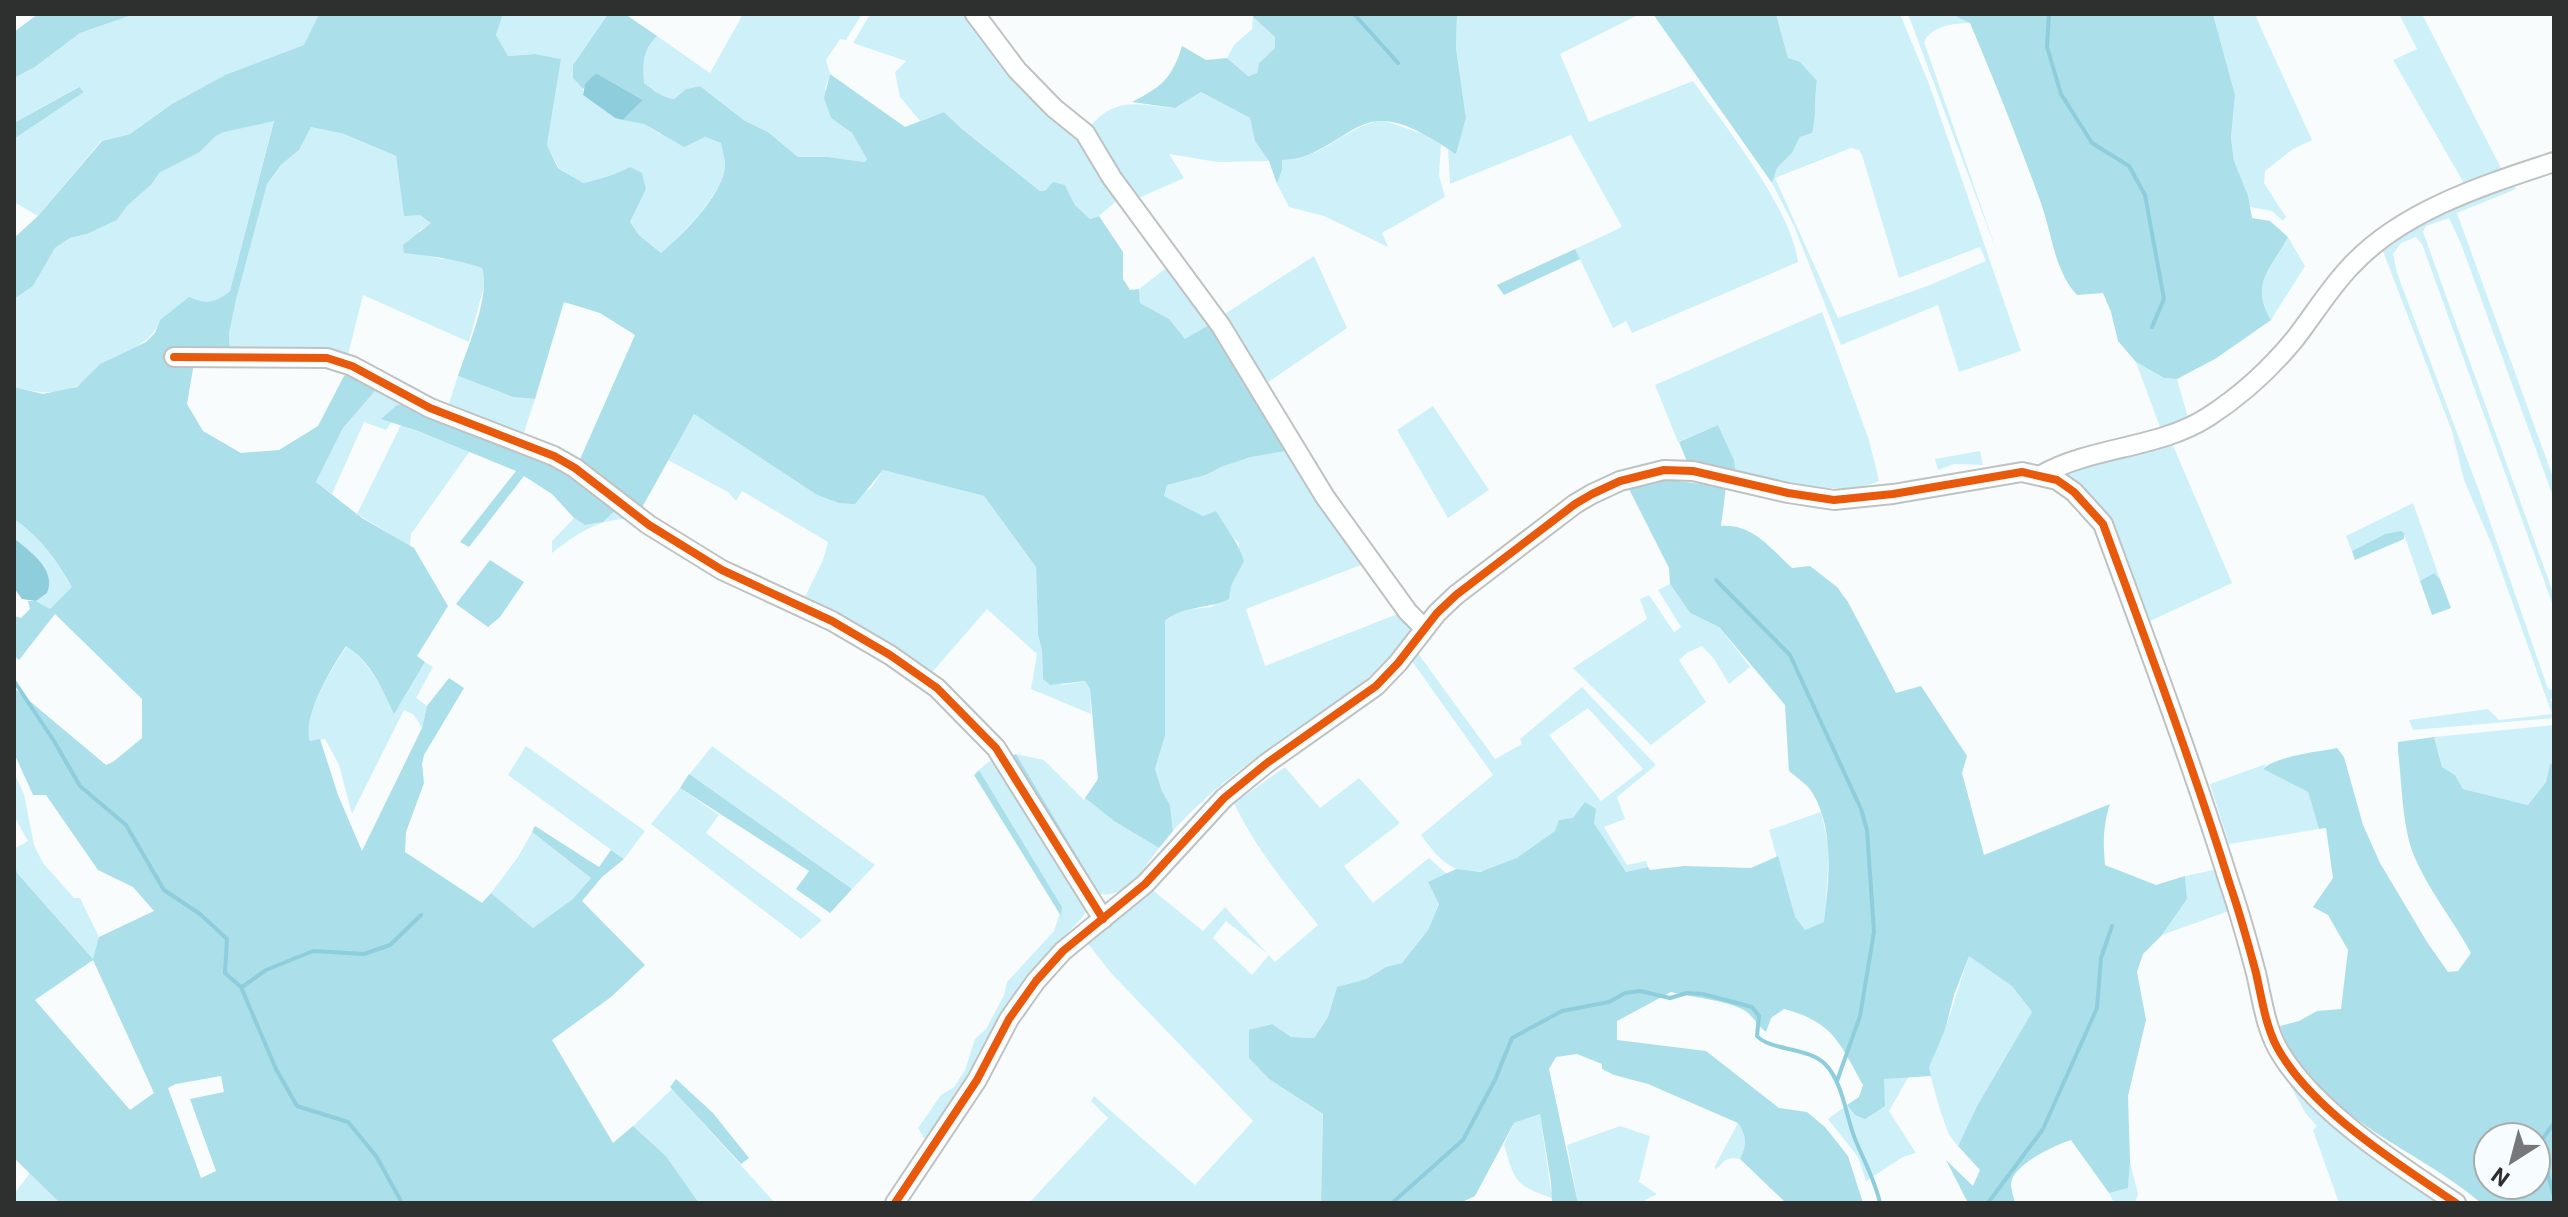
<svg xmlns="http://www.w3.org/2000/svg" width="2568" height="1217" viewBox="0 0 2568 1217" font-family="Roboto,sans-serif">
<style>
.green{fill:#cef1f9;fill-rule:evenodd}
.forest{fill:#abdfea;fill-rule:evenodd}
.water{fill:#8ecedc}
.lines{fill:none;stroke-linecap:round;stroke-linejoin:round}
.stream{stroke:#8ecedc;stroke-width:4}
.minor-casing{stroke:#bfc2c2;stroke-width:22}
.minor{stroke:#feffff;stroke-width:18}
.cycleway-casing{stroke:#f7fdfe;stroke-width:13}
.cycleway{stroke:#e8590c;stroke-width:8}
</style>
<rect width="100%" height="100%" fill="#f8fcfd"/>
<path class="green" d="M135 14H319L305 45 225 75 172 104 130 134 101 141 38 216 14 202V139L84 92 78 87 14 123V78L35 67 80 33Z
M503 14H608L573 65V78L583 89V95L615 118 644 124 660 134 705 137 721 143C722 150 726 161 725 168 721 195 682 235 661 253L639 235 630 222 646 189 630 167C615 175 599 179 582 183L559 168 547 145 561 59 535 54 508 56 496 35Z
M743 14H862L846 40 840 39 826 60 830 74 825 88 831 118 852 133 867 158 865 162 828 157H798L768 132 745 121 700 86 686 89 674 99 665 98 644 83C643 63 642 51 657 36L710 73Z
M870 14H966L1084 138 1121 197 1099 216 1090 219 1075 205 1065 185 1040 191 962 129 944 112 920 121 900 97 895 72 906 61 853 43Z
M1457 14H1640L1560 54 1589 122 1693 81C1725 126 1791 208 1798 262L1632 333 1626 321 1613 328 1575 249 1622 227 1571 135 1450 184 1448 149 1456 153 1466 118 1456 47Z
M1776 14H1900L1929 84 2021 351 1959 372 1938 305 1841 345 1794 226 1772 183 1777 168 1792 153 1800 137 1812 133C1817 116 1814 99 1817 81L1788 58ZM1851 148 1859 150 1862 155 1899 278 1980 247 1986 261 1930 285 1838 318 1775 178Z
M1908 14H1951L1970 23C1954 23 1931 26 1924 42L1998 255Z
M2213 14H2260L2256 17 2312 140 2293 149 2265 171 2264 183 2286 217 2283 221 2272 211 2250 207 2234 161 2231 138 2235 95Z
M2399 14H2422L2503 172 2465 185 2393 60 2417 49Z
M1253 17 1275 37V48L1259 63 1257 73 1248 76 1227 58 1234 45 1252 29Z
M1201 92 1250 118 1256 141 1269 161 1217 162 1169 154 1184 178 1132 201 1090 127C1115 95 1141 105 1175 108Z
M274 120 230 291C214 305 182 312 160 320 150 347 126 349 103 363 92 369 86 383 75 387 53 396 35 392 14 387V299L33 286 55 248 70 238 87 234 117 220 127 206 152 184 159 173 200 152 216 136 224 132Z
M1382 120 1429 136 1441 145 1439 175 1445 197 1382 233 1388 247 1324 216 1289 207 1277 184 1282 170V160C1320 161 1346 126 1382 120Z
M311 127 344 134 396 156 402 198 432 223 419 231 425 255 441 259 454 258 482 268 486 279 469 342 363 295 347 359 230 353 229 334 236 300 267 184 281 165 299 150Z
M2513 181 2516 189 2457 213 2554 480V499L2461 244 2449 218 2426 226 2423 232 2554 595V608L2422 244 2416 237 2401 243 2393 254 2397 273 2482 499 2548 689 2554 690V698L2550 699 2554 706V718L2413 730 2409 720 2488 709 2499 720 2552 714 2492 545 2464 480 2452 431 2381 246 2399 232Z
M2288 237 2305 266 2271 320C2249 283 2272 268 2288 237Z
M1314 256 1347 328 1264 385 1220 317Z
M1170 265 1214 322 1185 340 1169 320 1140 303 1139 289Z
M1822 312 1869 440 1879 481C1844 498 1774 481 1736 472L1734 460 1718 425 1678 442 1655 385Z
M2136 362 2164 378 2177 379 2189 421 2161 430Z
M458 376 513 397 535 399 522 439 447 409Z
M381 384 412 405 382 419 392 422 386 430 364 422 332 494 316 482 343 428Z
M1433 406 1489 490 1448 518 1397 430Z
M694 414 817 495 839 503 871 488 883 470 984 496 1036 567 1038 635 1042 650 1043 679 1063 685 1085 681 1090 689 1091 714 1031 689 1037 654 987 609 929 676 803 601 823 560 828 542 742 491 736 501 728 492 668 460Z
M401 425 470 451 411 534 410 546 357 514Z
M2171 441 2232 583 2148 622 2116 535 2103 509 2069 479 2067 473 2076 467Z
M1292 450 1369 562 1246 609 1265 666 1400 613 1405 618 1411 631C1371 687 1311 719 1256 758 1227 779 1197 804 1173 831L1170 805 1162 791 1155 769 1165 736V621L1181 610 1212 607C1236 581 1239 578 1239 543L1230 535 1216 511 1203 516 1164 496 1167 485 1206 475 1221 467 1251 457Z
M1980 451 1983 465 1954 464 1938 470 1935 459Z
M2413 503 2440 579 2434 573 2420 581 2405 537 2385 534 2352 551 2346 536Z
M619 507 629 519C599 518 575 535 552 553V541L574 518 585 525 603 522Z
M14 519C40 537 57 560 73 587L50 609 36 601 47 593C52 565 33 555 14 538Z
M1670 584 1690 613 1719 627 1750 667 1729 684 1714 659 1702 646 1687 653 1679 660 1706 702 1651 745 1573 668 1647 619 1640 599 1649 595 1674 632 1681 627 1658 590Z
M347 646C371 665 381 686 394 713L425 662 433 667 416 698 427 706 422 728 414 715 404 710 352 814 339 765 325 739 310 741C302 717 332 667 347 646Z
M1417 652 1495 759 1522 744 1520 739 1582 687 1656 765 1617 797 1625 819 1604 827 1627 865 1646 861 1648 867 1626 872 1594 823 1573 818C1544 839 1497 883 1457 869 1442 864 1430 847 1421 835L1493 775 1409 657ZM1588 708 1643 769 1601 801 1549 735Z
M2554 725V763L2550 764 2546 782 2528 805 2463 789 2455 775 2442 767 2434 737Z
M526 746 645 831 624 859 508 775Z
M712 746 875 865 852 889 689 775Z
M1016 754 1044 760 1084 800 1085 798 1114 821 1159 848C1146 865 1126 899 1100 894Z
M996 760 1088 908 1082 918 1036 965 927 1143 918 1128 941 1095 954 1087 965 1070 975 1039 986 1029 1004 995 1007 982 1054 931 1062 907 979 770 988 762Z
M2266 764 2263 769 2308 792 2319 829 2229 844 2210 784Z
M1285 767 1320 808 1359 778 1400 823 1344 866 1373 903 1429 858 1447 874 1428 882 1439 903 1428 930 1402 963 1386 967 1366 979 1337 987 1328 1017 1314 1038 1291 1037 1271 1024 1249 1031V1058L1269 1079 1323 1114 1321 1203H1029L1108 1118 1091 1101 1094 1096 1195 1185 1253 1121 1111 973 1085 940 1150 888 1203 931 1225 907 1275 962 1318 925C1288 887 1255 848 1234 803ZM1226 921 1269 955 1252 975 1213 938Z
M14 773 24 794 34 845 43 863 74 898H80L99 937 94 960 18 874 14 866V849L28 841 14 816Z
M680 788 719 815 706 833 822 920 801 939 651 824Z
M1821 812 1829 848 1825 922 1805 930 1794 917 1769 830Z
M532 832 591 878 574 899 533 928 491 893 518 857Z
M2218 869 2229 911 2162 935 2187 899 2185 876Z
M1969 955 2012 986 2032 1012 1977 1106 1958 1146 1949 1135 1940 1110 1928 1067 1945 1030Z
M1909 1076 1889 1111 1916 1153 1903 1157 1866 1181 1858 1157 1828 1119 1847 1105 1855 1115 1885 1106 1883 1079Z
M2286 1078 2349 1139 2443 1203H2339L2313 1130 2317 1126 2306 1114Z
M672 1089 775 1203H699L666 1156 633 1126Z
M1540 1114 1552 1198C1514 1185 1515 1181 1504 1145L1514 1123Z
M1738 1123C1747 1137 1747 1144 1740 1159 1728 1156 1723 1161 1716 1170L1715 1166Z
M1620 1126 1650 1136 1639 1182 1657 1194 1640 1203H1578L1567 1145Z
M2130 1162 2138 1194 2135 1203H2114L2109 1193 2128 1188Z
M30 1173 60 1203H14V1194Z"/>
<path class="forest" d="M38 14H135L80 33 35 67 14 78V32Z
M319 14H503L496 35 508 56 535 54 561 59 547 145 558 168 583 183C599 179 615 175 630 167L642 173 646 189 630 222 639 235 661 253C683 234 720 198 725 168 726 161 722 150 721 143L705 137 684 147 644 124 623 120 643 100 596 73 583 89 573 78V65L608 14H625L657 36C642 51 643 63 644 83 654 90 662 98 674 99L686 89 700 86 745 121 768 132 798 157H828L865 162 867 159 852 133 831 118 824 98 830 74 905 127 944 112 962 129 1040 191 1046 190 1053 182 1065 185 1075 205 1090 219 1099 216 1123 252V279L1130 290 1139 289 1140 303 1169 319 1185 339 1214 322 1292 450 1251 457 1221 467 1206 475 1167 485 1164 496 1203 516 1216 511C1226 528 1238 542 1244 561L1231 586 1229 599C1206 610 1183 605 1165 621V736L1155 769 1162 791 1170 805 1173 831 1159 848 1114 821 1085 798 1098 779 1090 689 1085 681 1050 685 1043 679 1042 650 1038 635 1036 567 984 496 883 470 855 504 839 503 817 495 694 414 639 513 577 466 635 335 600 313 564 302 535 399 513 397 458 376C467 348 491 296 482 268 456 259 431 256 404 253L403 245 431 223 420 215 404 216 396 156 344 134 311 127 299 150 281 165 267 184 236 300 229 334 230 353 195 357 187 404 203 431 241 453 279 450 318 426 344 376 349 374 381 384 343 428 316 482 362 518 414 548 448 606 417 656 425 662 394 714C381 687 372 663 346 646 332 667 302 716 310 741L320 739 338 795 362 851 422 728 427 706 449 678 464 688 424 755 422 764 424 783 406 832 405 852 482 903 491 893 533 928 573 899 591 878 532 832 535 826 599 867 611 850 624 859 602 877 582 901 645 965 611 997 552 1040 613 1143 633 1126 666 1156 699 1203H60L14 1158V866L18 874 93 959 99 937 154 911 133 887 98 870 46 795H33L14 753V688L106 765 113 762 142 738V699L55 614 19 660 14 656V616L21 618 30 609 28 601H36L50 609 72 587C57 560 40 537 14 519V387L43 394 77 387 100 364 146 342 155 333 160 320 189 297C207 305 215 303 230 291L274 121 224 132 216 136 200 152 159 173 152 184 127 206 117 220 87 234 70 238 55 248 33 286 14 299V238L38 216 102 141 130 134 172 104 225 75 304 45ZM93 960 154 1093 130 1110 35 1000ZM221 1076 224 1092 190 1099 216 1171 201 1178 168 1088 176 1084Z
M1254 14H1457L1456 48 1466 118 1456 154C1431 139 1399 114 1368 123 1353 127 1338 140 1324 147 1309 155 1299 160 1282 160V170L1277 184 1269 161 1255 141 1250 118 1201 92 1175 108 1132 102C1161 87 1172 79 1182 46L1206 60 1227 58 1248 76 1257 73 1259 63 1275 48V37L1253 17Z
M1653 14H1776L1788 58 1800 62 1817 81C1814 99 1817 116 1812 133L1800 137 1792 153 1777 168 1772 183Z
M1951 14H2213L2235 95 2231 138 2234 161 2248 196 2252 218 2270 221 2288 237C2272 268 2249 283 2271 320L2215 359 2177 379 2164 378 2136 362 2118 341 2111 312 2103 293 2077 295C2054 270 2052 234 2041 203 2019 142 1995 82 1970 23Z
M79 87 84 92 14 139V123Z
M1575 249 1580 259 1504 295 1497 285Z
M397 405H413L555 460 619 507 603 522 585 525 574 518 552 494 524 476 469 547 460 542 516 471 418 431 381 419Z
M1718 425 1734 460 1736 472 1688 464 1679 442Z
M1669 480 1726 487 1721 526C1752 523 1771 549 1792 568L1810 566 1837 587 1848 602 1896 693 1921 686 1967 756 1962 773 1984 855 2110 804C2103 825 2103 843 2105 865L2156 885 2185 876 2187 899 2162 935 2143 954 2137 972 2146 1020 2128 1096 2130 1162 2128 1188 2109 1193 2071 1140C2055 1145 2012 1165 2011 1184 2011 1190 2014 1198 2015 1203H1968L1946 1160 1973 1186 1980 1170 1958 1146 1977 1106 2032 1012 2012 986 1969 956 1954 995 1945 1030 1929 1067 1931 1076 1884 1079 1885 1106 1865 1119 1855 1115 1847 1105 1859 1097 1863 1085C1840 1044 1834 1022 1784 1009L1771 1018 1766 1032C1759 1027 1755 1019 1748 1013 1734 1001 1690 997 1671 992L1617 1021V1040L1706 1051 1779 1108 1807 1112 1825 1127 1848 1156 1863 1203H1786L1740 1159C1747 1144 1747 1137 1738 1123L1648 1084 1614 1075 1602 1069V1064L1577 1054 1556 1057 1549 1069 1578 1203H1552L1551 1182 1540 1114 1514 1123 1475 1196 1460 1203H1321L1323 1114 1269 1079 1249 1058V1030L1272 1024 1291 1037 1314 1038 1328 1017 1337 987 1366 979 1386 967 1402 963 1428 930 1439 904 1428 882 1456 869 1480 872 1517 858 1555 831 1559 820 1573 818 1585 802 1596 809 1594 823 1626 872 1648 867 1650 870 1684 866 1751 868 1778 856 1795 917 1805 930 1824 922C1829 880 1835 830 1812 792 1807 784 1797 778 1789 771L1785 705 1719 627 1690 613 1670 584 1669 568 1628 487Z
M2401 531 2404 533V539L2355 560 2352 551 2385 534Z
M490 560 524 582 500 617 488 627 456 604Z
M2434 573 2440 579 2451 608 2432 615 2420 581Z
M2434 737 2442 767 2455 775 2463 789 2528 805 2546 782 2550 764 2554 763V1203H2481C2418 1148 2308 1114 2280 1026L2299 1021 2317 1011 2341 1009 2348 950 2328 915 2313 907 2333 878 2326 828 2319 829 2308 792 2263 769C2276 756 2318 752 2337 748L2344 757 2363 825 2380 863 2427 942 2448 972 2458 971 2471 953C2453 920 2429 891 2414 856 2402 826 2402 783 2398 751V742ZM2488 1137H2536V1185H2488Z
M1016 754 1100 894 1091 889 1008 758Z
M979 770 1062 907 1061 916 974 775Z
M689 774 852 889 830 913 796 889 809 871 680 788Z
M676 1079 713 1113 749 1158 741 1164 670 1087Z"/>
<path class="water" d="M596 73 643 100 623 120 615 118 583 95 585 84Z
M14 538C30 552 57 569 47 593L36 601 22 599 14 588Z"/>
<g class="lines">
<path class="stream" d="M1354 14 1398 63
M2049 14 2047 47 2061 94 2092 143 2129 166 2145 195 2164 299 2152 327
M1716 580 1790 655 1861 809 1867 830 1874 932 1860 1016 1837 1081
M14 681 54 741 80 786 126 825 164 890 200 914 227 939 225 973 241 987 276 1069 297 1106 348 1122 376 1156 402 1203
M242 987 266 970 313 951 364 954 390 945 421 915
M2554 1123 2539 1144 2554 1196
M1392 1203 1463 1140 1495 1080 1512 1038 1562 1011 1609 1002 1625 993 1640 991 1670 998 1687 993 1703 994 1752 1007 1759 1016 1757 1036C1771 1051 1808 1047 1825 1064 1843 1082 1846 1117 1855 1139 1864 1161 1875 1180 1880 1203
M1988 1203 2043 1129 2064 1082 2097 1008 2101 958 2112 926"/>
<g class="minor-casing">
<path id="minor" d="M975 14 1017 70 1054 108 1085 133 1112 178 1221 326 1325 497 1408 612 1424 628
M174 357 327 358 352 366 430 408 554 456 575 468 649 525 722 570 832 621 890 655 937 688 996 748 1103 919
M2041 475C2093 446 2158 449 2208 417 2239 397 2270 369 2294 340 2313 316 2329 289 2350 267 2401 211 2484 185 2554 162
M895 1203 977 1080 1009 1019 1036 981 1063 951 1145 884 1224 798 1267 763 1376 686 1398 663 1437 613 1456 595 1575 504 1592 494 1620 481 1664 470 1693 471 1788 493 1834 500 1893 494 2022 472 2057 480 2074 492 2103 524C2147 644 2192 763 2230 885 2240 914 2248 943 2256 973 2262 999 2266 1031 2281 1054 2317 1113 2399 1165 2456 1203"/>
</g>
<use href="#minor" class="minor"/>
<g class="cycleway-casing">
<path id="cycleway" d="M174 357 327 358 352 366 430 408 554 456 575 468 649 525 722 570 832 621 890 655 937 688 996 748 1103 919
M895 1203 977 1080 1009 1019 1036 981 1063 951 1145 884 1224 798 1267 763 1376 686 1398 663 1437 613 1456 595 1575 504 1592 494 1620 481 1664 470 1693 471 1788 493 1834 500 1893 494 2022 472 2057 480 2074 492 2103 524C2147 644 2192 763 2230 885 2240 914 2248 943 2256 973 2262 999 2266 1031 2281 1054 2317 1113 2399 1165 2456 1203"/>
</g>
<use href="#cycleway" class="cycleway"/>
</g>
<rect width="2568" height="1217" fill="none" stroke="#2e3030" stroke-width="32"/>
<g transform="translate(2512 1161) rotate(216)"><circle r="38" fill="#f7fdfe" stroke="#a7abac" stroke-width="2"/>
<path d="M0-6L14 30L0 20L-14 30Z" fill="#757778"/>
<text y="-12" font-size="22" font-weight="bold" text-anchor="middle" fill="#2e3030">N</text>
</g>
</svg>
